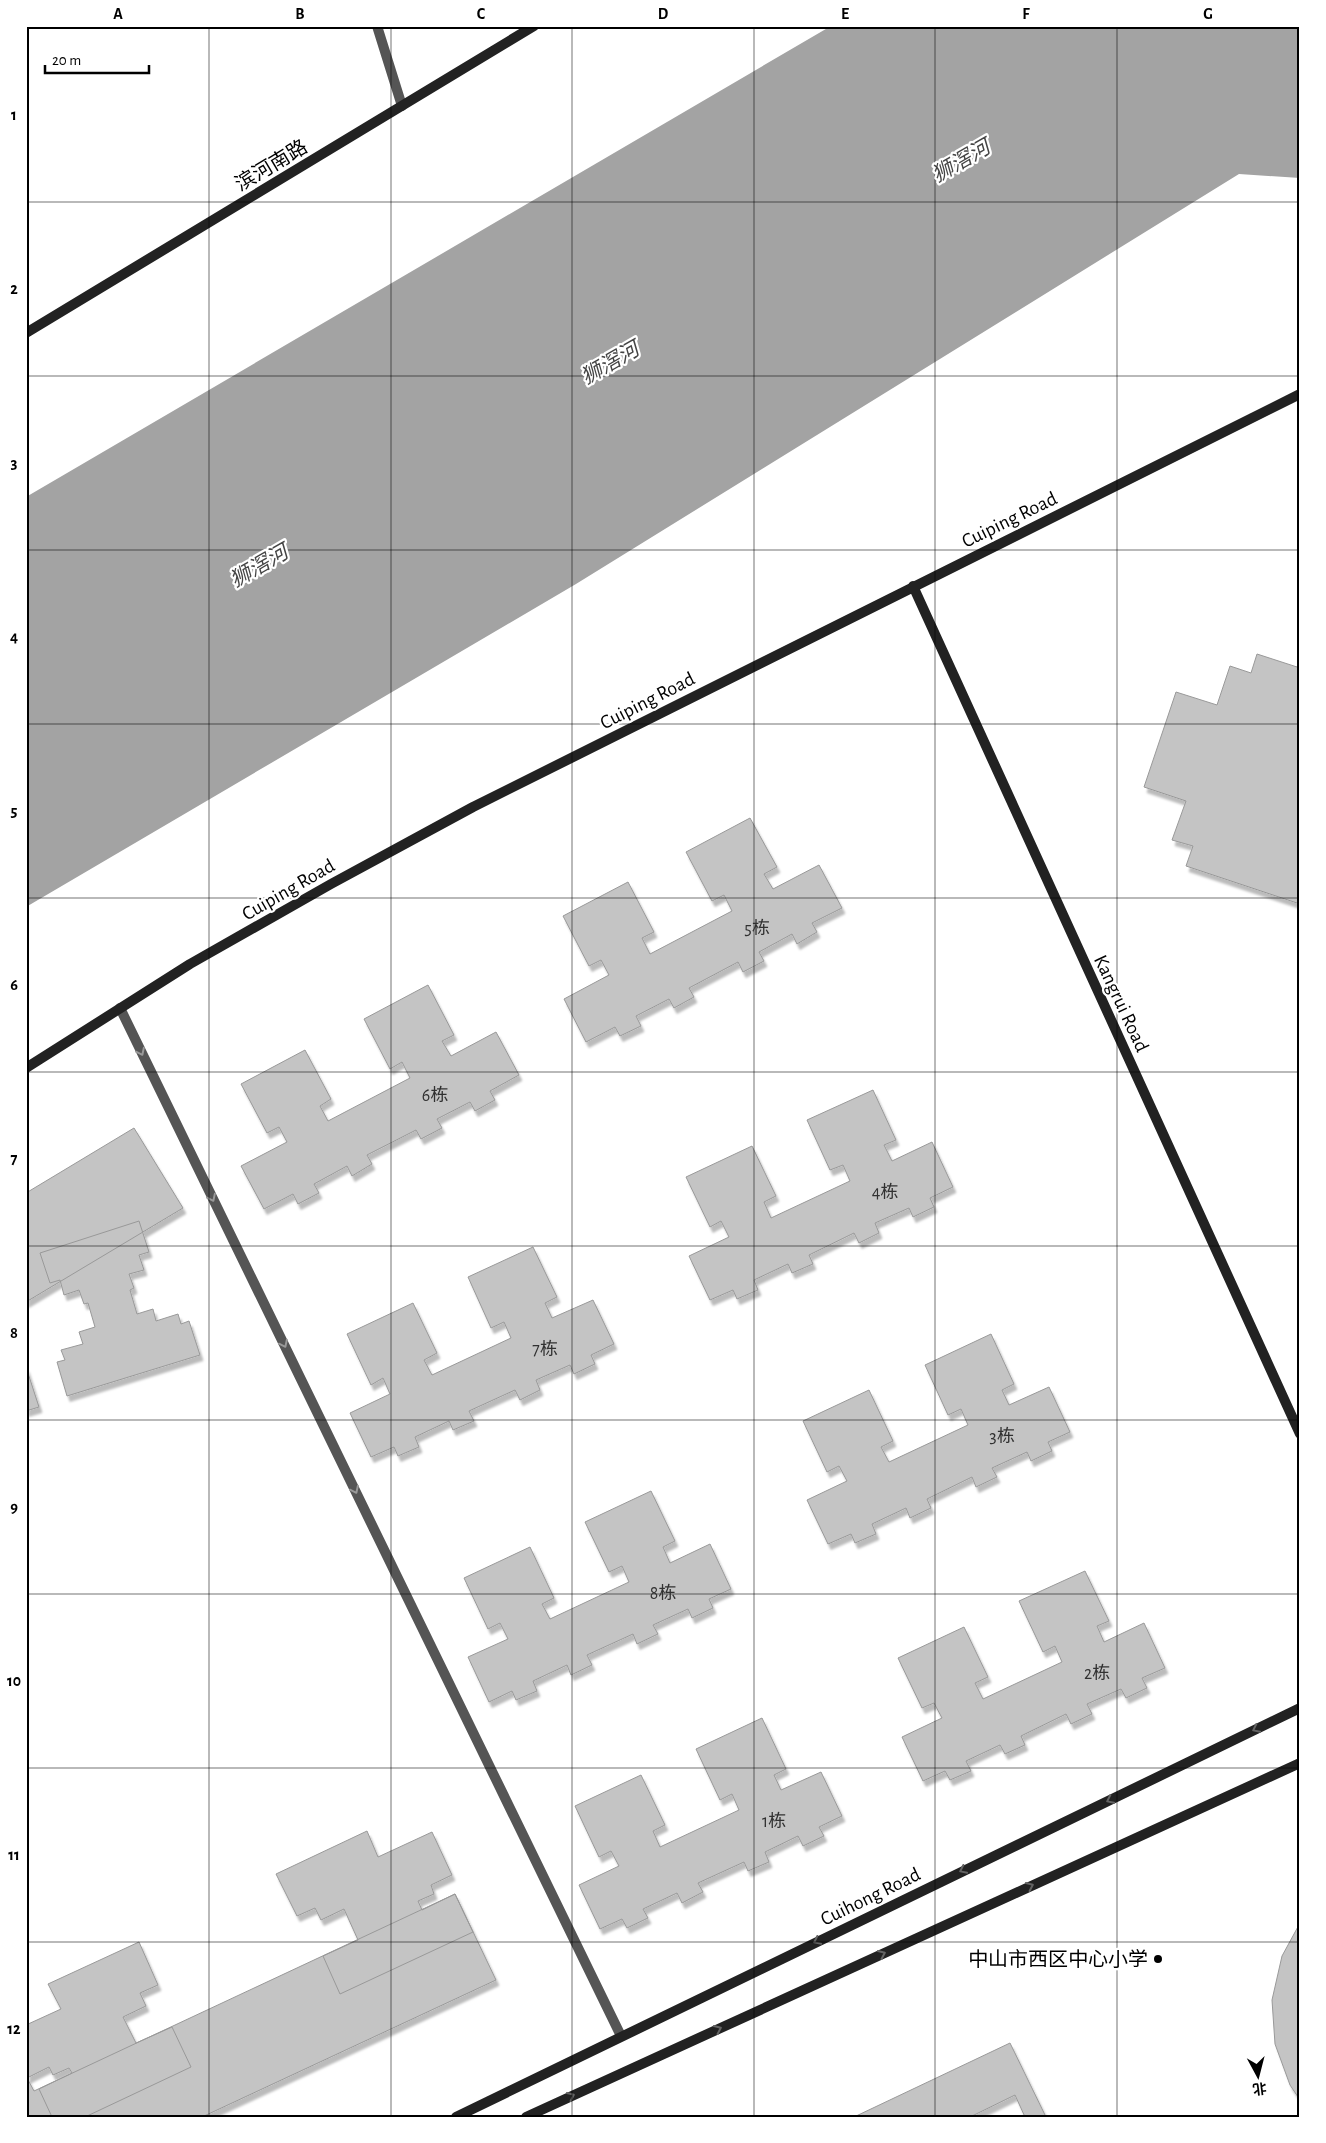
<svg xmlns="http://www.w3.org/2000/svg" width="1326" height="2143" viewBox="0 0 1326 2143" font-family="'Alegreya Sans','Noto Sans SC',sans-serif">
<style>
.water{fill:#a3a3a3}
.building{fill:#c4c4c4;stroke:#999;filter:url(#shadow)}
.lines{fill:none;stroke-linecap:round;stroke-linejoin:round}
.lane{stroke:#555;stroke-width:10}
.street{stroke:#555;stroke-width:10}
.secondary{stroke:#222;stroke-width:10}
.oneway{stroke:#999}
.oneway2{stroke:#646464}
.grid{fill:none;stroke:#000;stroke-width:1;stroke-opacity:0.55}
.poi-dot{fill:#000;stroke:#fff;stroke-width:2}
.labels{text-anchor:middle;stroke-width:4.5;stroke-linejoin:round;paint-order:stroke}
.number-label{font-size:18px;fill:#313131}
.street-label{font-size:20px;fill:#000;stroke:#fff}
.poi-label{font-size:20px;fill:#000;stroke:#fff;text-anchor:end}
.water-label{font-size:21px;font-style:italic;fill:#444;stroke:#fff}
.neatline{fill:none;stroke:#000;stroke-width:2}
.grid-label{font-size:16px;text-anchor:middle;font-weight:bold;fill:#000}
</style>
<defs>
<filter id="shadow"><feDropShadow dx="3" dy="5.5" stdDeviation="1" flood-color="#0004"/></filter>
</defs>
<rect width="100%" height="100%" fill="#fff"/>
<path class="water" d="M831 26H1300V178L1239 174 576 584 26 907V497Z"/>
<path class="building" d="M1257 654 1297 667 1300 658V904L1186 866 1193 846 1172 840 1186 801 1144 787 1176 692 1217 705 1230 666 1251 673Z
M750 818 777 867 764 874 773 889 819 865 842 908 812 923 817 932 797 944 792 934 759 952 764 961 743 972 738 962 689 988 694 997 674 1008 669 999 636 1016 641 1026 620 1036 615 1027 586 1042 564 999 609 975 601 960 589 966 563 916 628 882 654 932 642 938 650 954 732 911 724 895 712 901 686 852Z
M428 985 454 1035 442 1041 451 1056 496 1032 519 1075 490 1091 495 1100 475 1111 470 1102 437 1119 442 1128 421 1139 416 1130 367 1155 372 1164 352 1176 347 1166 314 1184 319 1193 298 1204 293 1194 264 1209 241 1166 287 1142 279 1127 267 1133 241 1084 305 1050 331 1099 320 1106 328 1121 410 1078 402 1062 390 1069 364 1019Z
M873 1090 896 1140 884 1145 892 1161 932 1142 953 1187 930 1198 934 1207 913 1217 909 1208 875 1223 879 1233 859 1243 854 1233 809 1255 813 1264 792 1273 788 1264 754 1280 758 1290 737 1299 733 1290 710 1300 689 1256 729 1237 721 1221 710 1227 686 1177 752 1146 776 1196 764 1202 771 1218 850 1181 843 1165 830 1170 807 1120Z
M134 1128 183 1208 26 1302V1193Z
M139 1221 149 1252 139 1255 144 1270 129 1274 134 1288 130 1290 137 1314 153 1309 156 1321 178 1314 181 1324 189 1321 200 1355 67 1396 57 1362 65 1360 61 1350 83 1344 79 1332 95 1327 88 1303 84 1304 79 1290 64 1295 60 1280 50 1283 40 1253Z
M533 1247 557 1297 545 1303 552 1318 593 1300 614 1344 591 1355 595 1364 574 1374 570 1365 536 1380 540 1390 520 1400 515 1390 469 1411 474 1421 453 1430 449 1421 415 1437 419 1447 398 1456 394 1447 371 1457 350 1413 390 1394 383 1378 371 1385 347 1334 413 1303 437 1353 424 1360 432 1375 511 1338 504 1322 491 1328 468 1277Z
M991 1334 1014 1384 1002 1390 1009 1405 1049 1387 1070 1432 1048 1442 1052 1451 1031 1461 1027 1452 992 1468 997 1477 976 1487 972 1477 927 1499 931 1508 910 1518 906 1508 872 1524 876 1534 855 1543 851 1534 828 1544 807 1500 847 1481 839 1466 827 1472 803 1421 869 1390 893 1441 881 1447 889 1462 968 1425 961 1409 948 1415 925 1365Z
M26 1367 39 1407 26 1411Z
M651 1491 675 1541 663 1547 670 1563 710 1544 731 1589 709 1599 713 1608 692 1618 688 1609 653 1625 658 1634 637 1644 633 1634 587 1655 592 1665 571 1675 567 1665 533 1681 537 1691 516 1700 512 1691 489 1702 468 1657 508 1639 500 1623 488 1629 464 1578 530 1547 554 1598 542 1604 550 1619 629 1582 622 1566 609 1572 585 1522Z
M1085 1571 1109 1621 1097 1626 1104 1642 1144 1623 1165 1668 1142 1678 1147 1688 1126 1698 1121 1689 1087 1704 1092 1714 1071 1724 1066 1714 1021 1736 1025 1745 1005 1754 1000 1745 966 1761 971 1771 950 1780 945 1771 923 1781 902 1737 942 1718 934 1703 922 1708 898 1658 964 1627 988 1677 975 1683 983 1699 1062 1662 1055 1646 1043 1652 1019 1601Z
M762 1718 786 1769 774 1775 781 1790 821 1772 842 1816 819 1827 824 1836 803 1846 798 1836 765 1852 769 1862 748 1871 744 1862 698 1883 703 1892 682 1903 677 1893 643 1909 648 1918 627 1928 622 1919 600 1929 579 1885 619 1866 611 1851 599 1857 575 1806 641 1775 665 1825 653 1831 660 1847 739 1810 732 1794 720 1800 696 1749Z
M367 1831 378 1857 432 1832 452 1875 431 1885 434 1894 418 1901 422 1910 455 1894 473 1932 340 1994 323 1956 358 1940 344 1909 321 1920 315 1908 297 1916 276 1874Z
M455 1894 496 1980 202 2117H26V2076L34 2091Z
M1300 1923V2100L1290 2085 1275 2044 1272 2000 1282 1956Z
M139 1942 158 1985 140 1993 146 2006 123 2017 136 2043 172 2027 191 2067 85 2117H52L39 2089 72 2073 69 2068 53 2075 49 2067 27 2078 26 2025 61 2009 48 1984Z
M1010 2043 1046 2117H1025L1015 2095 970 2117H854Z"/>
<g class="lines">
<path class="lane" d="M377 26 402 106"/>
<path class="street" d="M120 1008 621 2036"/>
<path class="secondary" d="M26 333 534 26
M913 586 1300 1434
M26 1068 190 964 331 884 473 807 1300 394
M456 2117 1300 1708
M526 2117 1300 1763"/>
</g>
<defs><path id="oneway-chevron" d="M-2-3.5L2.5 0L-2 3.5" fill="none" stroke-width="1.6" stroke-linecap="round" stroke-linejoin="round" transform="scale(1.25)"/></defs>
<g class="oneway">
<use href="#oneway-chevron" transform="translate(141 1052) rotate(64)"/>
<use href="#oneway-chevron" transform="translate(212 1198) rotate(64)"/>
<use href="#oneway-chevron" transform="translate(284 1344) rotate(64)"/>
<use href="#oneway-chevron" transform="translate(355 1490) rotate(64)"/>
</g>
<g class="oneway2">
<use href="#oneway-chevron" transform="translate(1256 1729) rotate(154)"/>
<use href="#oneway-chevron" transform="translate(1110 1800) rotate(154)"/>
<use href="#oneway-chevron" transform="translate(963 1870) rotate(154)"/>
<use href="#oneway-chevron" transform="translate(1030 1886) rotate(-25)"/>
<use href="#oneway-chevron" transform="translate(817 1941) rotate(154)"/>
<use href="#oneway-chevron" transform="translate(882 1954) rotate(-24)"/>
<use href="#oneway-chevron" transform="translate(718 2029) rotate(-25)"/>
<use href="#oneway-chevron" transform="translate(571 2096) rotate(-25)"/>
</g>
<path class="grid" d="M209 26V2117M391 26V2117M572 26V2117M754 26V2117M935 26V2117M1117 26V2117M26 202H1300M26 376H1300M26 550H1300M26 724H1300M26 898H1300M26 1072H1300M26 1246H1300M26 1420H1300M26 1594H1300M26 1768H1300M26 1942H1300"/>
<circle class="poi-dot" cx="1158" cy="1959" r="5"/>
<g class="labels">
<g class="number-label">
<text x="757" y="934">5栋</text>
<text x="435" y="1101">6栋</text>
<text x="885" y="1198">4栋</text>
<text x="545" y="1355">7栋</text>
<text x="1002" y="1442">3栋</text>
<text x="663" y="1599">8栋</text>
<text x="1097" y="1679">2栋</text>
<text x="774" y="1827">1栋</text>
</g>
<g class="street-label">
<text transform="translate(271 165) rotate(-31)" y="7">滨河南路</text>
<text transform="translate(1009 519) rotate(-26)" y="7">Cuiping Road</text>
<text transform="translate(647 700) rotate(-27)" y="7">Cuiping Road</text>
<text transform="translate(288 889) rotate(-30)" y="7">Cuiping Road</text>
<text transform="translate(1122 1003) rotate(65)" y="7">Kangrui Road</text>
<text transform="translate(870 1896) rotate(-26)" y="7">Cuihong Road</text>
</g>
<g class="poi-label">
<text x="1148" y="1966">中山市西区中心小学</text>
</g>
<g class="water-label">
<text transform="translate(961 161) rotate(-30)" y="7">狮滘河</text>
<text transform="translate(610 363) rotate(-30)" y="7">狮滘河</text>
<text transform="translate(259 566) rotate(-30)" y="7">狮滘河</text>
</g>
</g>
<rect width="1326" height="2143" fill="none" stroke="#ffffff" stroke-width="55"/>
<g transform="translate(1258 2076) rotate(173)" stroke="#ffffff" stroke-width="4" paint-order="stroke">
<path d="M0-4L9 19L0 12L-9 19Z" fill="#000000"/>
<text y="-8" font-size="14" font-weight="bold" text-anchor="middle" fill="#000000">北</text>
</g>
<path d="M45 65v8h104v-8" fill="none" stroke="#000000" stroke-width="2.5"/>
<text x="52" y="65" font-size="15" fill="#000000" stroke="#ffffff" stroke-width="4" paint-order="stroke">20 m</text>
<rect x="28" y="28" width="1270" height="2088" class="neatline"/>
<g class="grid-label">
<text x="118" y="19">A</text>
<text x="300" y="19">B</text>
<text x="481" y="19">C</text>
<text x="663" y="19">D</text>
<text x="845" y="19">E</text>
<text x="1026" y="19">F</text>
<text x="1208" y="19">G</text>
<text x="14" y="120">1</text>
<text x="14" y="294">2</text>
<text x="14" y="468">3</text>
<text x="14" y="642">4</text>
<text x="14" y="816">5</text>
<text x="14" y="990">6</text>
<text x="14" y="1164">7</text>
<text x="14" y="1338">8</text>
<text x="14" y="1512">9</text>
<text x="14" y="1686">10</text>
<text x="14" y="1860">11</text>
<text x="14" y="2034">12</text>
</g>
</svg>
